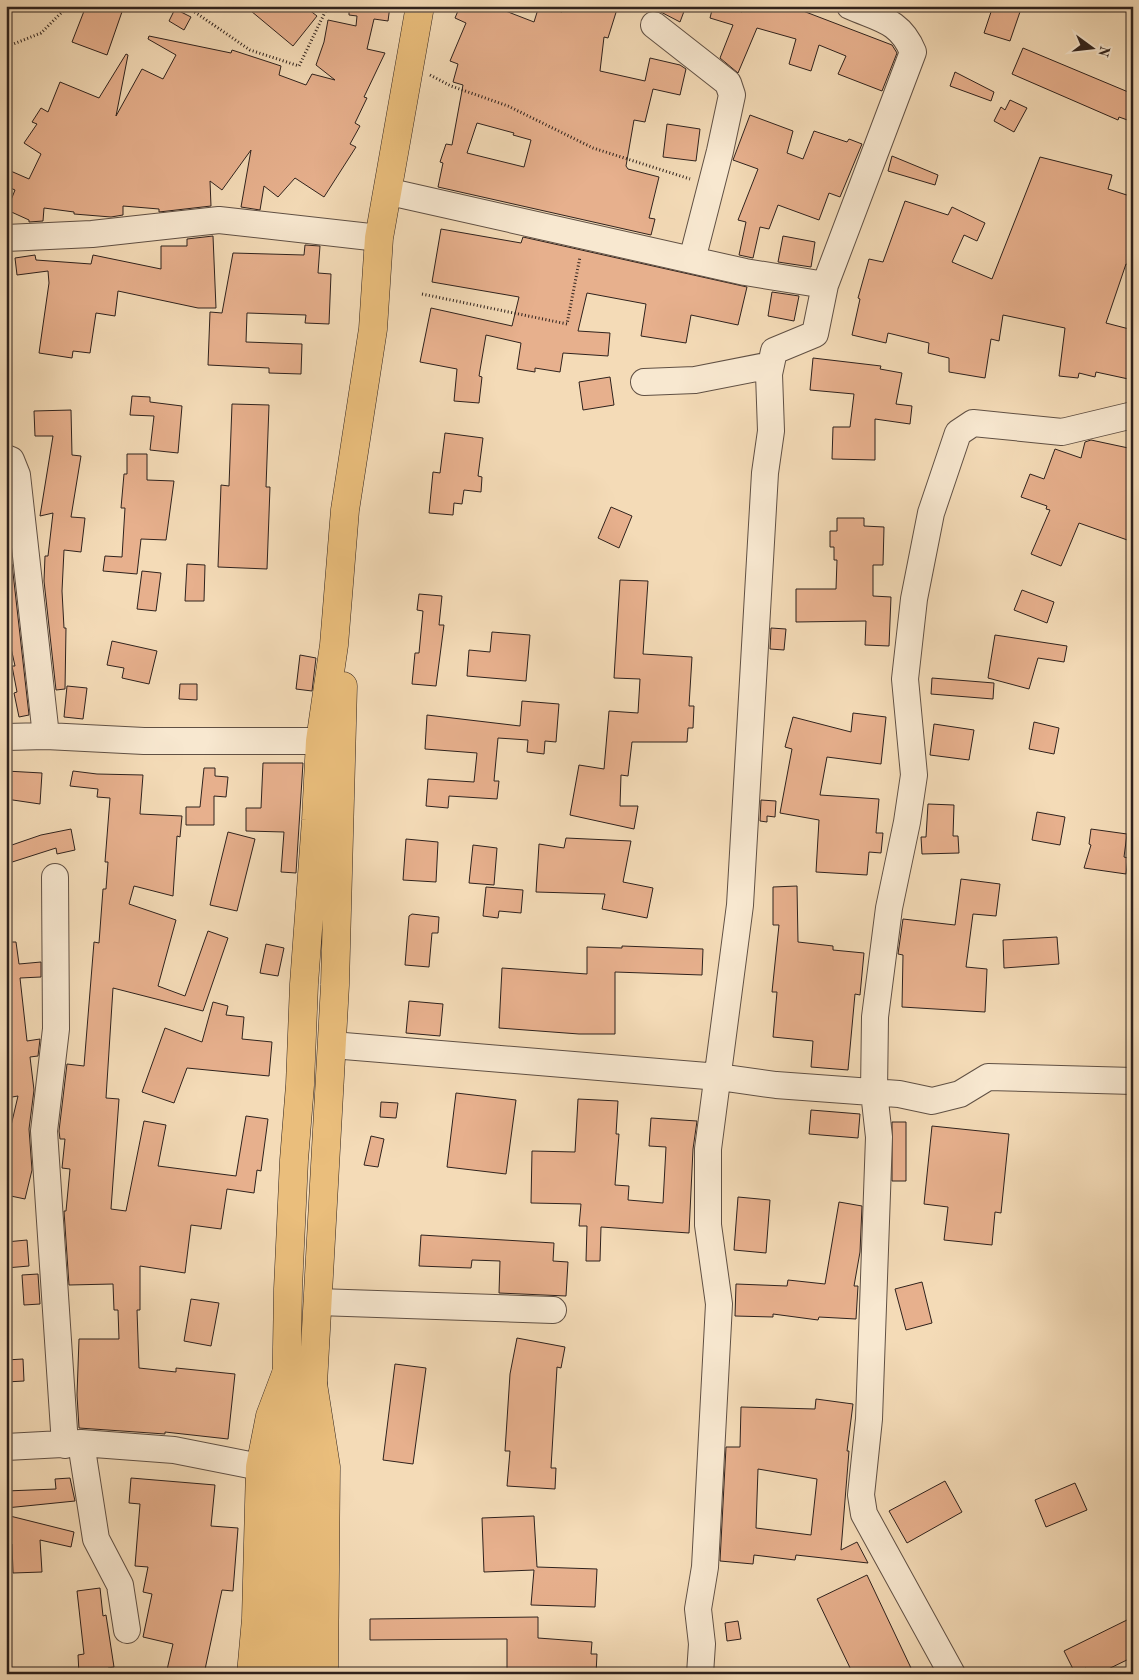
<svg xmlns="http://www.w3.org/2000/svg" width="1139" height="1680" viewBox="0 0 1139 1680" font-family="'Old Standard TT',serif">
<style>
.building{fill:#e7b08d;stroke:#2f221d;fill-rule:evenodd}
.lines{fill:none;stroke-linecap:round;stroke-linejoin:round}
.minor-casing{stroke:#605044;stroke-width:28}
.major-casing{stroke:#2f221d;stroke-width:29}
.highway-casing{stroke:#2f221d;stroke-width:29}
.path{stroke:#2f221d;stroke-width:3;stroke-dasharray:1 2.5;stroke-linecap:butt}
.minor{stroke:#f8e8d0;stroke-width:26}
.major{stroke:#eabe7c;stroke-width:28}
.highway{stroke:#eabe7c;stroke-width:28}
</style>
<rect width="100%" height="100%" fill="#f4dbb7"/>
<filter id="stains"><feTurbulence type="fractalNoise" baseFrequency=".004" numOctaves="4"/><feColorMatrix values="0 0 0 0 .2 0 0 0 0 .09 0 0 0 0 .02 0 0 0 .5 -.17"/></filter>
<radialGradient id="worn" r=".72"><stop offset=".6" stop-color="#630" stop-opacity="0"/><stop offset="1" stop-color="#630" stop-opacity=".3"/></radialGradient>
<path class="building" d="M86 6H124L107 55 72 42Z
M245 6H304L317 16 293 46Z
M349 6H390L388 21 374 19 367 49 385 53 364 97 367 98 355 123 360 126 350 144 356 147 324 197 295 178 278 197 264 186 260 210 241 207 251 150 222 190 210 181 211 206 159 212V209L123 206V215L111 217 74 214V212L44 208 43 221 29 222V220L7 210 15 190 6 186V169L29 179 41 154 24 143 37 124 32 122 41 108 48 112 60 82 99 98 126 54 128 55 116 116 142 69 163 79 176 55 148 39 149 36 231 53 232 50 281 66 279 75 306 85 312 74 335 80 316 65 324 42 328 20 356 26 357 16 349 15Z
M460 6H505L503 10 534 22 539 6 562 12 563 6H618L608 38 604 37 600 71 645 81 650 58 680 65 686 69 680 95 653 89 645 122 634 120 626 166 628 169 659 177 649 218 655 219 651 235 438 187 443 163 440 162 446 144 452 145 463 85 453 82 458 64 450 61 466 23 455 18ZM477 123 514 133 513 135 531 140 524 167 467 153Z
M642 6H686L680 22 657 10Z
M713 6H725L742 12 744 6H790L892 45 897 53 882 91 838 74 846 56 819 45 811 71 789 64 796 39 757 28 738 73 720 58 733 25 710 18Z
M993 6H1022L1010 41 984 33Z
M175 9 191 17 184 30 169 21Z
M1023 48 1133 94V122L1119 117 1118 120 1012 74Z
M955 72 994 92 991 101 950 86Z
M1010 100 1027 108 1014 132 994 121 1001 107 1005 110Z
M750 115 793 131 787 153 803 159 814 131 847 142 849 139 862 144 840 197 829 193 819 220 778 205 769 229 760 227 753 258 739 255 746 222 738 220 758 169 733 160Z
M667 124 700 129 696 161 663 157Z
M892 156 938 175 935 185 888 171Z
M1040 157 1112 175 1108 189 1133 197V266L1126 264 1106 323 1133 330V380L1096 372 1095 377 1079 373 1078 378 1059 376 1065 328 1003 315 999 341 991 339 985 378 949 372V358L928 353 929 343 888 333 886 343 852 335 860 299 858 298 869 259 883 262 905 201 948 215 952 207 985 223 977 241 964 235 952 262 992 279Z
M441 229 521 243 523 237 747 287 738 325 691 315 686 343 641 336 646 304 587 293 578 331 610 333 608 356 563 353 560 372 535 368V372L517 369 521 343 486 335 479 376 482 377 479 403 454 401 457 369 420 362 431 308 512 326 519 297 432 282Z
M213 236 216 308H198L118 291 115 316 96 313 90 353 73 351 72 358 39 353 49 283 48 271 17 275 15 258 35 255 36 260 91 264 93 255 161 269V246H187V239Z
M783 236 815 242 811 267 778 262Z
M305 245 320 246 318 273 331 274 329 324 305 323 306 315 247 313 246 342 302 344 301 374 269 373V368L208 365 210 312 222 313 233 253 304 255Z
M772 292 799 296 794 321 768 316Z
M813 358 881 366 880 369 902 373 896 404 912 406 910 424 875 419V460L832 459 833 427H850L854 394 810 390Z
M610 377 614 405 583 410 579 382Z
M132 396 150 397V402L182 406 178 453 150 450 154 416 130 415Z
M232 404 269 405 266 487H270L267 569 218 567 221 485 229 486Z
M71 410 72 455 81 456 71 517 85 518 81 552 64 550 62 591 64 628H66L65 689 56 690 44 581 45 556H48L53 513 40 516 53 436H35L34 411Z
M445 433 483 438 478 476 482 477 481 492 464 490 462 504 454 503 453 515 429 513 433 472 440 473Z
M1091 440 1133 449V542L1079 523 1061 566 1031 554 1050 510 1046 509 1047 506 1021 497 1030 474 1044 479 1055 449 1081 458 1085 442Z
M127 454H147V480L174 481 166 540 141 539 137 574 103 571 105 556 122 557 125 508H121L124 474H127Z
M611 507 632 516 619 548 598 538Z
M837 518H864V526L884 527 883 565H873V596L891 597 889 646 865 645 866 621 796 622V589H836L837 560H834V547H830V531H837Z
M6 564H12L29 715 19 717 14 693 17 692 12 666H15L8 634H6Z
M187 564 205 565 204 601H185Z
M142 571 161 573 156 611 137 609Z
M620 580 648 581 643 654 692 657 689 706H694L693 728H688L687 742H632L628 776 621 775 620 806H638L634 829 570 815 579 765 604 769 609 711 638 713 640 679 614 678Z
M1022 590 1054 602 1047 623 1014 610Z
M419 594 442 596 439 625H444L436 686 412 684 415 653H419L423 611 417 610Z
M771 628 786 629 784 650 770 649Z
M492 632 530 635 526 681 467 676 469 650 490 652Z
M995 635 1067 646 1064 662 1038 658 1029 689 988 678Z
M112 641 157 651 149 684 122 678 124 668 107 665Z
M300 655 316 658 312 691 296 689Z
M932 678 994 683 993 699 931 694Z
M180 684H197V700L179 699Z
M67 686 87 688 83 719 64 717Z
M522 701 559 704 556 742 545 741 544 754 527 752 528 740 498 738 494 781H499L497 799 449 796 448 808 426 806 428 779 474 782 477 753 425 749 427 715 520 726Z
M853 713 886 717 881 764 827 757 820 795 879 799 876 833H883L881 853 869 852 867 875 816 872 819 820 780 813 792 749 785 747 793 717 851 732Z
M1034 722 1059 728 1054 754 1029 749Z
M934 724 974 730 969 760 930 755Z
M263 763H303L296 873 281 872 284 832 246 831V808H261Z
M204 768H215V776L228 777 226 797 214 796V825H186V807H200Z
M6 771 42 773 40 804 6 799Z
M73 771 97 774 143 775 140 814 182 816 180 837 177 836 173 896 134 886 129 904 176 920 158 986 185 996 208 931 228 938 203 1011 113 988 106 1098 119 1099 111 1209 126 1211 144 1121 166 1125 158 1166 236 1176 246 1116 268 1119 261 1171 257 1170 254 1193 227 1189 221 1229 191 1225 185 1273 140 1266V1310H137L139 1368 176 1372V1368L235 1374 228 1439 165 1432V1434L79 1428 77 1395 79 1339H119L118 1310H114L113 1284 69 1285 64 1211H66L70 1169 62 1168 65 1139H60L59 1131 67 1064 84 1066 94 942 99 943 103 889H106L108 862H105L110 798 97 797 98 789 70 786Z
M761 800 776 801 775 817 767 816V822L760 821Z
M928 804 954 805 953 836H958L959 853 922 854 921 837H926Z
M1037 812 1065 817 1060 845 1032 840Z
M71 829 75 850 57 854 56 848 6 864V847L41 835Z
M1091 829 1127 834 1124 857 1128 858 1126 874 1084 868 1091 845 1089 844Z
M228 832 255 839 237 911 210 905Z
M566 838 631 841 623 882 653 888 647 918 602 909 605 894 536 892 539 844 564 848Z
M406 839 438 842 436 882 403 880Z
M473 845 497 848 494 885 469 883Z
M961 879 1000 884 996 916 973 914 966 967 987 969 985 1012 902 1007 903 955 898 954 903 919 955 925Z
M797 886 798 942 833 946V950L864 953 860 995 855 994 848 1070 811 1067 813 1041 773 1037 777 992H772L779 925H773V887Z
M486 887 523 890 521 913 499 911 498 918 483 916Z
M412 914 439 917 438 933H432L429 967 405 965 409 916Z
M1057 937 1059 964 1004 968 1003 940Z
M6 942H16L19 964 41 962V977L20 978 27 1041 40 1039 38 1056 30 1057 34 1090 29 1129 32 1170 25 1199 6 1195V1147L18 1096 6 1098Z
M266 944 284 948 278 976 260 973Z
M622 946 703 949 702 975 615 972V1034H579L499 1028 502 968 587 974V947L622 948Z
M409 1001 443 1004 440 1036 406 1033Z
M213 1002 228 1006 226 1015 244 1017 242 1039 272 1042 269 1076 187 1068 174 1103 142 1092 165 1028 202 1042Z
M456 1093 516 1100 506 1174 447 1167Z
M578 1099 618 1101 616 1134H619L615 1185 629 1186 628 1200 663 1203 666 1147 649 1146 651 1118 697 1121 693 1149 689 1233 601 1227 600 1261H586L587 1226H579L581 1204 531 1203 532 1151 575 1152Z
M381 1102 398 1103 396 1118 380 1117Z
M811 1110 860 1114 858 1138 809 1134Z
M892 1122H906V1181H892Z
M932 1126 1009 1134 1001 1213 995 1212 992 1245 944 1240 948 1207 924 1204Z
M371 1136 384 1139 378 1167 364 1165Z
M738 1197 770 1200 766 1253 734 1250Z
M839 1202 862 1206 860 1252 854 1286H858L856 1319 819 1317 818 1320 773 1314V1317L735 1316 736 1284 787 1286 788 1280 825 1284Z
M421 1235 554 1243 553 1261 568 1262 566 1296 499 1293 500 1261 472 1260 471 1268 419 1266Z
M27 1240 29 1266 6 1268V1242Z
M38 1274 40 1304 24 1305 22 1275Z
M922 1282 932 1323 906 1330 895 1289Z
M191 1299 219 1303 211 1346 184 1341Z
M517 1338 565 1347 561 1368 557 1367 551 1468H556L555 1489 507 1486 510 1451H505L510 1374Z
M23 1359 24 1381 6 1382V1360Z
M395 1364 426 1368 413 1464 383 1460Z
M816 1399 853 1404 847 1451H849L841 1550 857 1542 868 1563 796 1555 795 1560 754 1555 753 1564 720 1561 726 1447H740L741 1407 815 1409ZM758 1469 817 1479 811 1535 756 1528Z
M70 1478 75 1501 6 1508V1491L56 1489 55 1479Z
M131 1478 215 1485 211 1526 238 1528 233 1591 222 1590 204 1674H166L173 1644 143 1637 152 1594 143 1592 148 1567 135 1566 140 1504 129 1503Z
M945 1481 962 1512 907 1543 889 1511Z
M1075 1483 1087 1510 1046 1527 1035 1500Z
M6 1515 74 1532 71 1547 40 1540 42 1572 13 1573 12 1544H6Z
M534 1516 537 1567 597 1569 595 1607 531 1605 534 1570 484 1572 482 1518Z
M867 1575 911 1668 898 1674H853L817 1599Z
M100 1588 103 1616 106 1615 114 1667 108 1668 107 1674H79L78 1655 84 1654 77 1591Z
M538 1617V1638L592 1642 591 1654H597L596 1674H507V1639L370 1640V1619Z
M1133 1617V1657L1098 1674H1088L1086 1668 1075 1673 1064 1651Z
M738 1621 741 1639 727 1641 725 1623Z"/>
<g class="lines">
<g class="minor-casing">
<path id="minor" d="M654 25 728 83 732 95 720 151 692 260
M399 194 745 272 825 285 913 52C900 20 879 19 850 6
M6 238 92 234 219 220 379 238
M644 382 695 380 771 365
M6 458 11 460 17 475 46 736
M6 737 46 736 144 741H320L341 734
M55 877 56 1029 44 1131 65 1445
M332 1045 719 1077 776 1085 899 1094 932 1101 960 1094 988 1077 1133 1081
M318 1302 553 1310
M81 1443 96 1539 120 1585 127 1630
M6 1447 81 1443 174 1450 260 1467
M700 1674 702 1644 698 1609 705 1567 719 1304 708 1225V1149L740 905 765 473 771 431 769 374 774 351 815 334 825 285
M952 1674 864 1514 861 1495 869 1419 879 1137 874 1092 875 1017 889 908 907 822 914 775 905 679 914 599 931 513 958 433 973 423 1062 432 1133 415"/>
</g>
<g class="major-casing">
<path id="major" d="M277 1674 276 1604 285 1466 288 1289 294 1160 300 1085 304 984 316 820 320 741 334 645 345 510 373 329 379 238 420 6
M300 1674 305 1470 313 1384 335 985 343 686"/>
</g>
<g class="highway-casing">
<path id="highway" d="M313 1384 326 1467 324 1674
M251 1674 256 1619 260 1467 270 1416 287 1371"/>
</g>
<path class="path" d="M186 6 250 50 299 66 328 6
M6 50 11 45 41 33 68 6
M430 75 451 86 508 106 593 148 690 179
M422 294 567 324 580 257"/>
<use href="#minor" class="minor"/>
<use href="#major" class="major"/>
<use href="#highway" class="highway"/>
</g>
<rect width="1139" height="1680" fill="none" stroke="#f4dbb7" stroke-width="25"/>
<rect x="8" y="8" width="1124" height="1665" fill="none" stroke="#2f221d" stroke-width="2.5"/>
<rect x="12" y="12" width="1114" height="1655" fill="none" stroke="#2f221d"/>
<g transform="translate(1092 48) rotate(105)" stroke="#f8e8d0" stroke-width="4" paint-order="stroke">
<path d="M0-4L9 19L0 12L-9 19Z" fill="#2f221d"/>
<text y="-8" font-size="14" font-weight="bold" text-anchor="middle" fill="#2f221d">N</text>
</g>
<rect width="100%" height="100%" filter="url(#stains)"/>
<rect width="100%" height="100%" fill="url(#worn)"/>
</svg>
